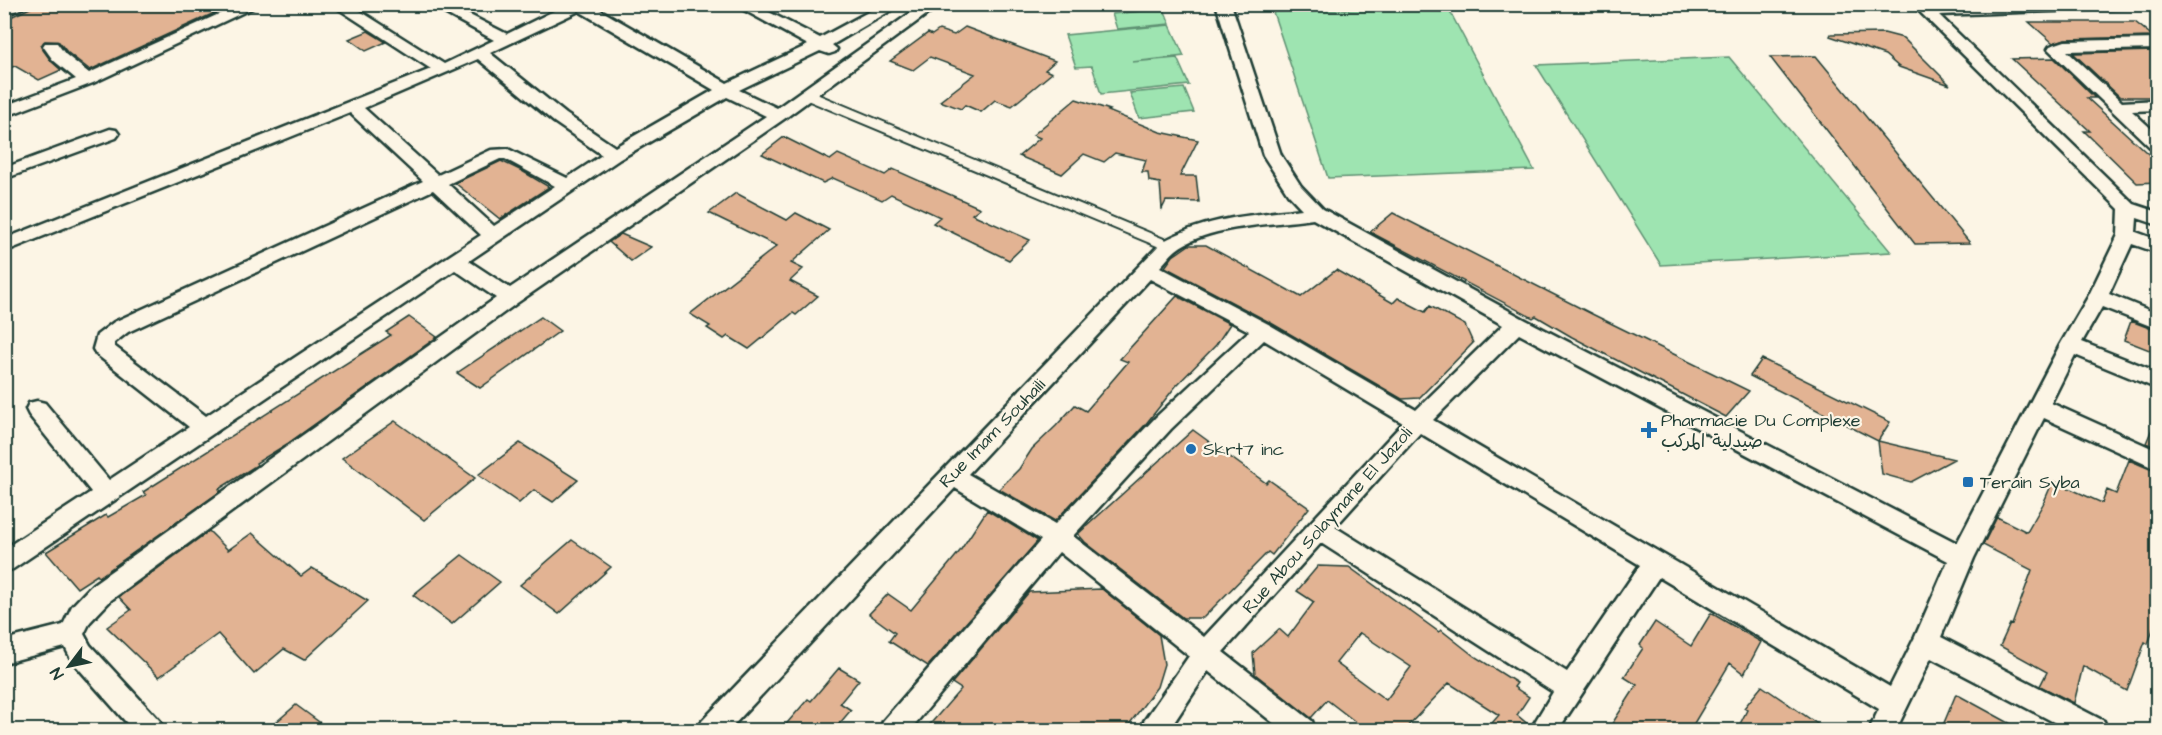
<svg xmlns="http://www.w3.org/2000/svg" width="2162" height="735" viewBox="0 0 2162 735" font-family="'Architects Daughter','Playpen Sans Arabic',sans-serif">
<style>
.green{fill:#9ee4b1;stroke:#5e9072;stroke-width:1.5}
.building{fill:#e2b393;stroke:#1f3d34;stroke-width:1.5;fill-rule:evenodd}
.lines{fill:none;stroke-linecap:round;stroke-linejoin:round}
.lane-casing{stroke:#1f3d34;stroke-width:13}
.street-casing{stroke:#1f3d34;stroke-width:5}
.lane{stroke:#fcf5e5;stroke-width:9}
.street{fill:#fcf5e5;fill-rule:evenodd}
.poi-dot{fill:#1f6fb2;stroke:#fcf5e5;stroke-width:2}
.labels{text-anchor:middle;stroke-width:4.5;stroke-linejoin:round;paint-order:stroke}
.poi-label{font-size:18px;fill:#1f3d34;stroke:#fcf5e5;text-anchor:start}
.street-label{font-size:18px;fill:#1f3d34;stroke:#fcf5e5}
</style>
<rect width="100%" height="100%" fill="#fcf5e5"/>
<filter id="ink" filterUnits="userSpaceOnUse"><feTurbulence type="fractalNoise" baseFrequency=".0167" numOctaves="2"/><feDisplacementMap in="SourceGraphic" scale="12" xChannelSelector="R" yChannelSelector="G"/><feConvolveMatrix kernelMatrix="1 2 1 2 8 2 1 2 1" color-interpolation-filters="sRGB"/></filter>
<g filter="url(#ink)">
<path class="green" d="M1447 6 1534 170 1328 178 1273 12Z
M1164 9 1170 24 1117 29 1112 14Z
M1170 25 1184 56 1132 62 1177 58 1189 85 1101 94 1092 66 1076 67 1065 35Z
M1729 57 1891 252 1661 265 1536 65Z
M1184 88 1194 112 1139 118 1130 93Z"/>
<path class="building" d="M39 4H234L90 70 67 52 59 42 45 41 41 47 51 61 61 70 39 80 15 66 4 70V20Z
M2029 22H2135L2154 37 2065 39 2053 43Z
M965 27 1055 61 1045 70 1052 73 1012 106 995 100 981 112 965 105 961 109 940 101 975 74 930 57 913 70 890 61 928 33 932 35 939 30 954 35Z
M368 31 386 42 366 51 349 39Z
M1884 33 1903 38 1950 85 1899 67 1885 55 1830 36 1831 34Z
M2157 51V97H2120L2073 53Z
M1816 56 1970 243 1915 244 1770 57Z
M2054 58 2095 98H2087L2157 162V182L2137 183 2084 131H2090L2012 59Z
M1076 99 1110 110 1108 111 1160 132 1198 140 1180 176H1196L1199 202 1166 201 1162 209 1160 183 1149 181 1148 172H1142L1146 160 1115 153 1104 162 1084 154 1062 174 1019 156 1040 138 1033 135Z
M784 137 830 160 838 154 885 175 893 169 980 208 972 214 1030 240 1009 260 933 223 940 217 891 194 882 200 833 178 823 183 762 154Z
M501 161 522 171 549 187 500 219 455 183Z
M736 193 787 220 796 213 829 230 791 263 803 269 790 281 818 296 796 315 793 313 749 349 728 336 724 339 707 328 710 326 690 314 777 246 709 213Z
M1393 213 1594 315 1749 391 1726 417 1572 337 1536 316 1533 318 1370 232Z
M621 234 651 247 631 261 609 242Z
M1189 245H1206L1301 297 1336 270 1393 303 1398 298 1425 312 1430 306 1465 325 1473 343 1419 398 1402 399 1271 323 1165 267 1173 256Z
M1177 296 1230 324 1216 345 1176 386 1145 425 1055 521 999 489 1019 469 1032 449 1056 426 1075 405 1086 411 1128 362 1120 359Z
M409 317 437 337 287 444 256 463 257 465 219 489 221 491 99 577 97 575 77 588 46 552 106 515 108 517 146 495 143 492 391 335 386 332Z
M541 317 560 331 480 388 457 373Z
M2131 321 2157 331V353L2124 340Z
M1762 359 1890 422 1878 441 1750 376Z
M2157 417V448L2146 443Z
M395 421 475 478 424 520 342 458Z
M1193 430 1266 483 1269 480 1309 508 1272 555 1268 552 1203 618H1183L1085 542 1078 534Z
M1878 441 1954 459 1911 482 1882 474Z
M520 443 578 480 553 502 534 490 519 503 478 475Z
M2129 460 2157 472V618L2148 644 2145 642 2127 691 2083 666 2074 703 2040 686 2047 672 2000 646 2010 624 2012 625 2032 570 1983 545 1997 517 2027 532 2043 504 2053 481 2102 503 2107 490 2116 494Z
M987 510 1038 541 928 666 889 641 895 633 869 614 888 594 911 610 960 551Z
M209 531 228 550 252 533 301 576 312 568 368 601 304 660 284 649 254 674 218 634 159 677 107 627 131 610 119 597Z
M572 540 611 567 559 614 520 585Z
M462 555 500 582 452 624 413 595Z
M1318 566 1349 567 1439 632 1441 630 1474 656 1517 683 1514 687 1529 697 1517 715 1530 726 1528 730H1486L1499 715 1449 683 1404 730H1366L1327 700 1311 718 1255 674 1253 653 1279 629 1288 637 1314 602 1297 591ZM1360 633 1411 667 1386 700 1336 663Z
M1102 589 1159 635 1164 664 1157 687 1125 730H925L961 689 952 683 1029 592Z
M1711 613 1761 642 1744 674 1730 663 1690 730H1608L1637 685 1624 677 1643 648 1640 645 1655 622 1691 646Z
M839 668 859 680 840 703 851 710 834 730H781L808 699 811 701Z
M1762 686 1826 730H1737L1747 710 1744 708Z
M1956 694 2022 730H1941Z
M296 705 330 730H267Z"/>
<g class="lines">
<g class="lane-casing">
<path id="lane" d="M807 95 1169 246"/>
</g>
<g class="street-casing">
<path id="street" d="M9 4H31L4 16V6Z
M241 4H261L93 83 4 117V106L76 79 53 60 43 46 45 43H57L65 54 89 73Z
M331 4H349L444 64 494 40 428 4H448L507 34 568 4H590L727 83 808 45 733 4H753L820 38 883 4H902L832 45 837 49 835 52 829 54 820 51 739 90 777 108 923 4H941L784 119 517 303 111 600 90 622 84 634 90 645 160 721 163 730H133L72 661 65 647 4 663V640L63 625 72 606 93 584 496 298 455 270 13 569 4 572V549L91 492 29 415 26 409 29 403 37 401 45 403 109 480 189 427 96 354 93 349 97 335 114 322 423 181 350 113 4 252V239L431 69ZM579 11 714 90 615 147 566 114 490 53ZM478 59 554 122 602 155 567 178 508 149 491 150 438 175 364 108ZM727 97 766 116 510 288 469 261 620 159ZM500 159H505L555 186 494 226 448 184ZM433 190 481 235 206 416 114 346V343L128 332Z
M1216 4H1231L1281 155 1301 186 1323 209 1524 319 1957 543 2060 345 2088 297 2118 235 2119 209 1912 4 1930 6 2141 4 2134 8 1939 15 2134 204 2158 212V225L2137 218 2136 232 2158 240V253L2132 244 2109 294 2158 314V329L2102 307 2082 342 2158 372V389L2075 355 2051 403 2158 451V470L2044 418 1974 558 1941 637 2104 721 2107 730H2069L1931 658 1896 730H1869L1879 709 1659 577 1558 730H1530L1553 692 1321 543 1223 652 1312 721 1315 730H1282L1208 671 1169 730H1141L1144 721 1189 656 1059 552 910 730H880L883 721 1041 540 955 488 729 730H699L702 721 1162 242C1206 217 1253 215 1302 209L1288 194 1263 155ZM1313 219 1503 325 1416 410 1270 325 1160 267C1165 262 1170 255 1176 250 1209 225 1272 225 1313 219ZM1150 279 1249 331 1156 417 1055 524 968 474ZM1519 334 1948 561 1915 637 1890 687 1433 420ZM1264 340 1403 423 1204 637 1073 536 1171 429ZM1420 433 1640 565 1567 672 1335 527Z
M2158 39V49L2067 51 2122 102 2158 100V110L2132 111 2158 135V150L2152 149 2048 49 2050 46 2065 41Z
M110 129 116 130 119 134 116 138 4 179V168Z"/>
</g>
<use href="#lane" class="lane"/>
<use href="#street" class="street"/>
</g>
</g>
<g class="poi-dot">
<path d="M1646 421h6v6h6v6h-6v6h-6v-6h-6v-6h6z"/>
<circle cx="1191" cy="449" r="6"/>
<rect x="1962" y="476" width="12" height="12" rx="3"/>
</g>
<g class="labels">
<g class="poi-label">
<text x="1661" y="426">Pharmacie Du Complexe<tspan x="1661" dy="21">صيدلية المركب</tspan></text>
<text x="1203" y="455">Skrt7 inc</text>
<text x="1980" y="488">Terain Syba</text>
</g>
<g class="street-label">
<text transform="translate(992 433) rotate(-46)" y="6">Rue Imam Souhaili</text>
<text transform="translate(1327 520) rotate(-48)" y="6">Rue Abou Solaymane El Jazoli</text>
</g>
</g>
<rect width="2162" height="735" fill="none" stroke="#fcf5e5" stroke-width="24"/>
<rect x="12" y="12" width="2138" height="711" fill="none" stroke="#1f3d34" stroke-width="2" filter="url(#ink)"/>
<g transform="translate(69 666) rotate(238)" stroke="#fcf5e5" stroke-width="4.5" paint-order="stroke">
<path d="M0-4.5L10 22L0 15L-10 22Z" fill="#1f3d34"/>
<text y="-9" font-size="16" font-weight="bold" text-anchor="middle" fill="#1f3d34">N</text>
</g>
</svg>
